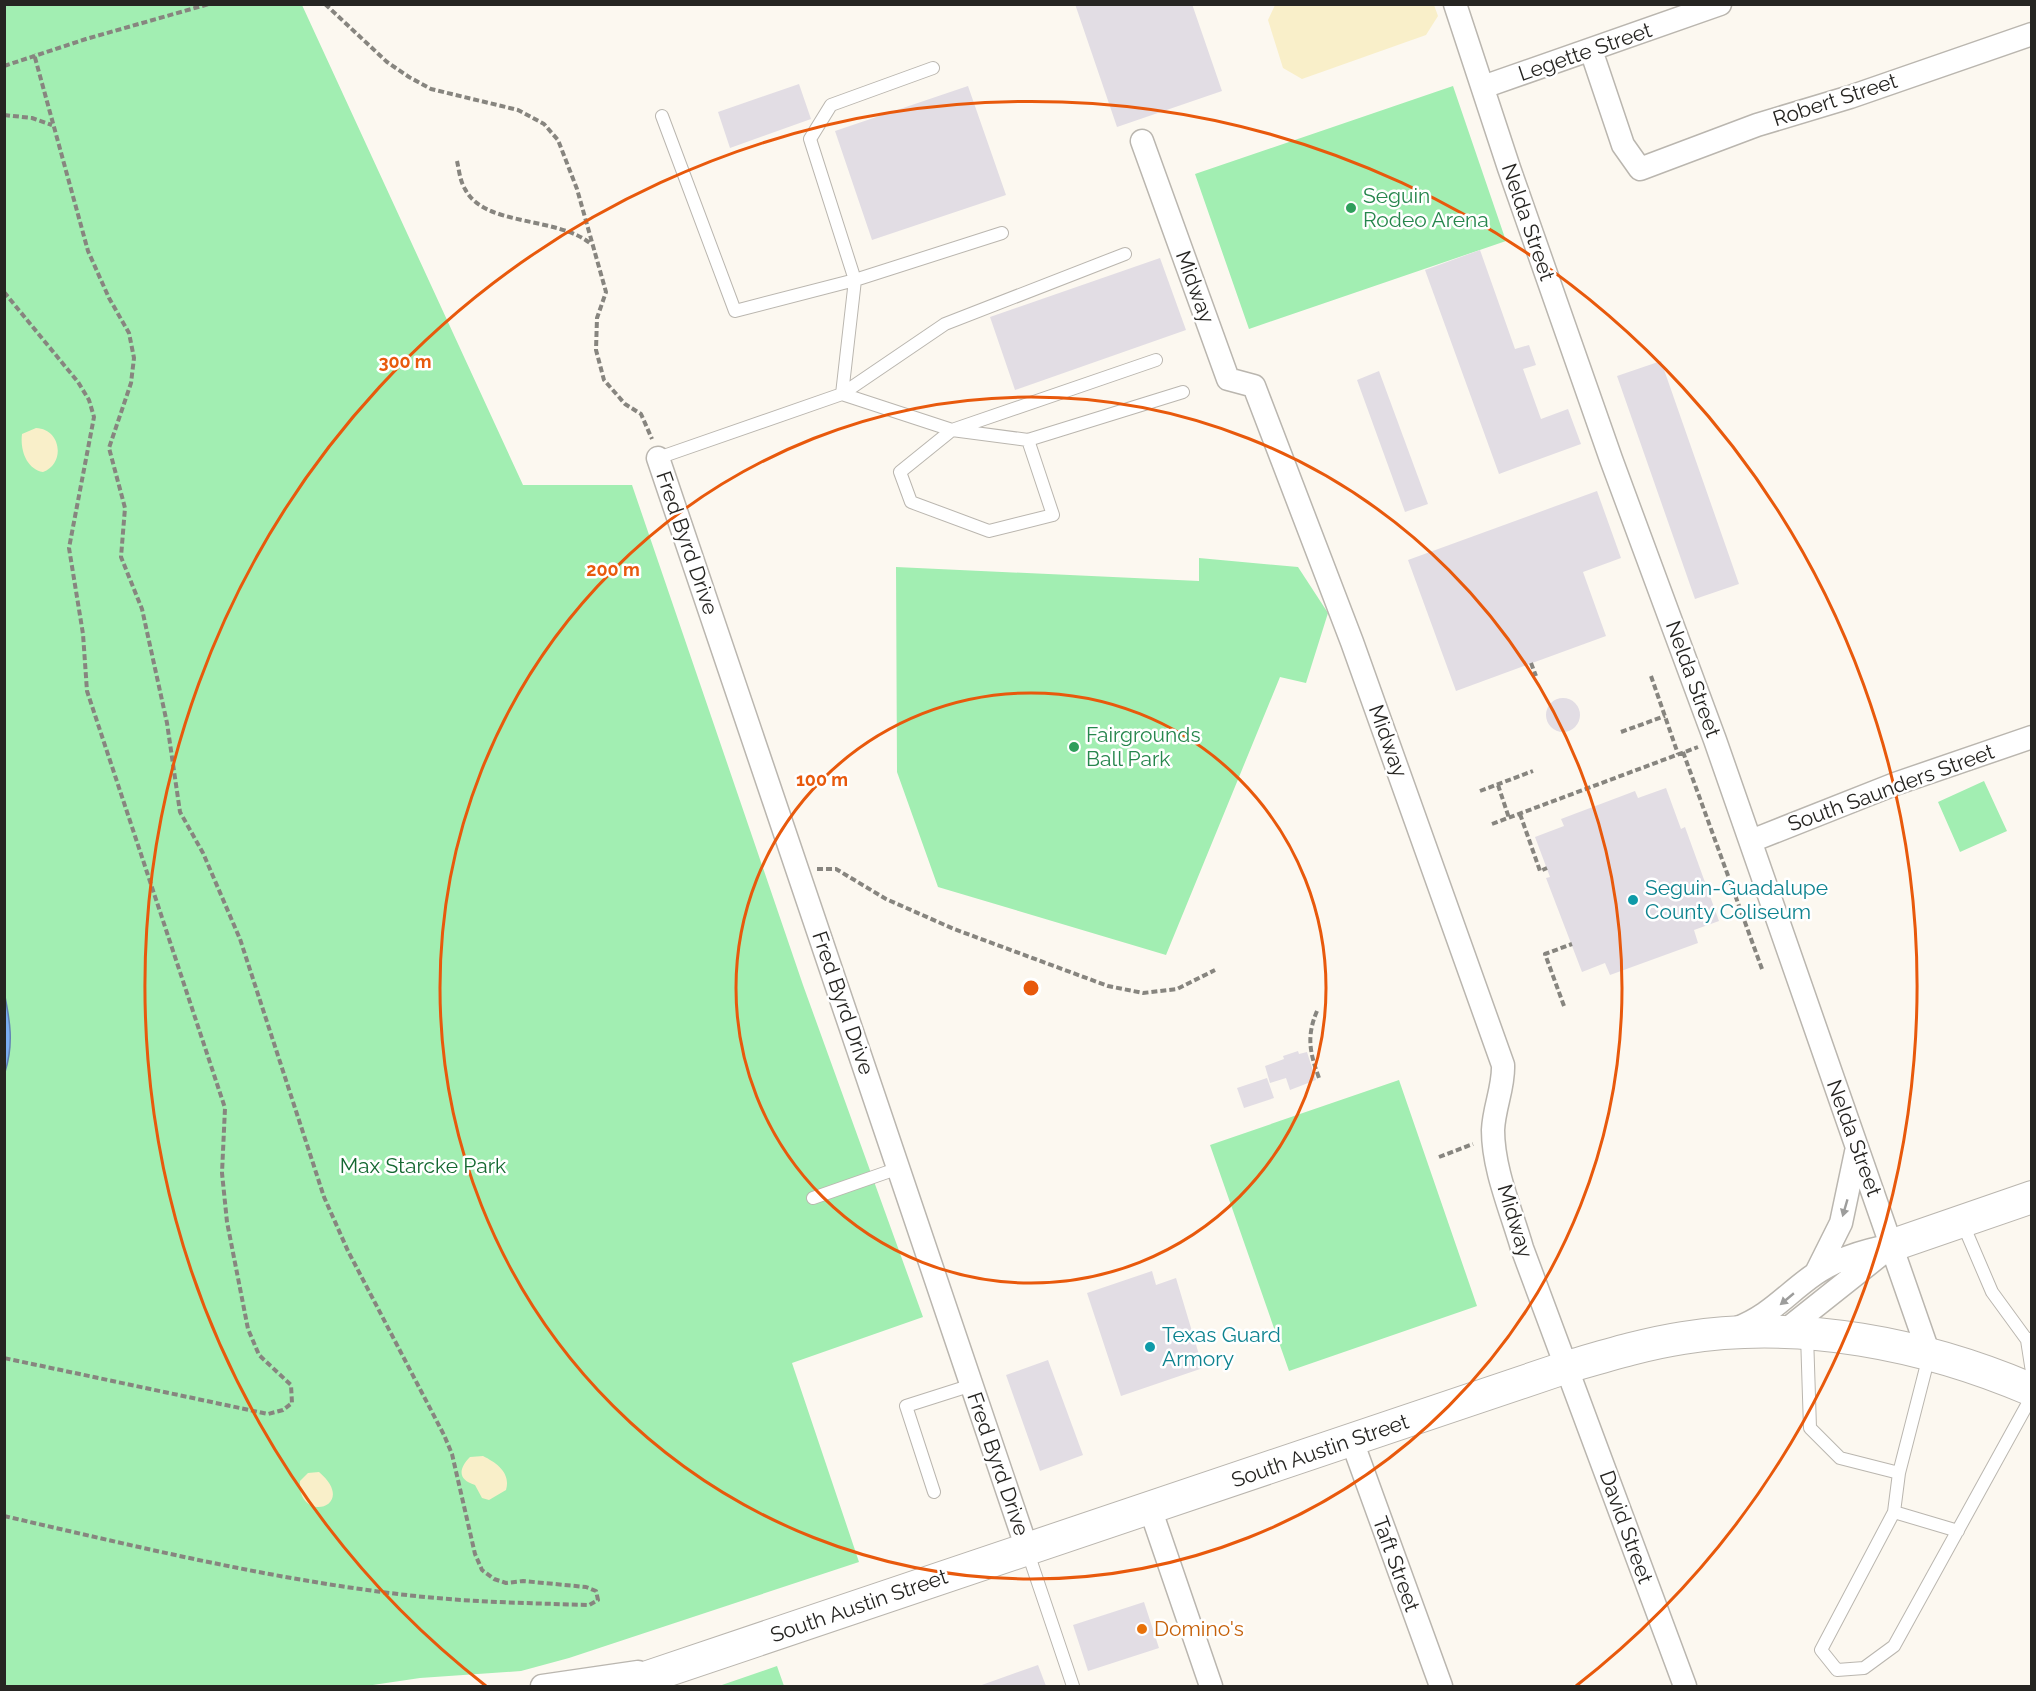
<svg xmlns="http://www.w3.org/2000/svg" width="2036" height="1691" viewBox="0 0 2036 1691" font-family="Raleway,sans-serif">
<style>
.green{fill:#a2eeb2}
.sand{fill:#f9efc9}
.water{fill:#7badf3;stroke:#6284b4;stroke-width:1.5}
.building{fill:#e2dde4}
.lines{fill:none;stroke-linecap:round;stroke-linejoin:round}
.lane-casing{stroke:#bab6af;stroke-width:14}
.street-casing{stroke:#bab6af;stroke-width:25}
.secondary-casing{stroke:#bab6af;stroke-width:34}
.path{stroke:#87857f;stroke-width:4;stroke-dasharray:6 3;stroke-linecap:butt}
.lane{stroke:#fff;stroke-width:12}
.street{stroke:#fff;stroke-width:22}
.secondary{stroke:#fff;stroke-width:32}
.oneway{fill:#9d9d9c}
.ring{fill:none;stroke:#e8590c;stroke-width:3}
.leisure-dot{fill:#2e9e5b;stroke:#fff;stroke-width:2}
.culture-dot{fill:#0f9aa8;stroke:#fff;stroke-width:2}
.food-dot{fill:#e8710a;stroke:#fff;stroke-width:2}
.labels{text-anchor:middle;stroke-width:5;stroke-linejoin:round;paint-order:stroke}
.street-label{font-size:21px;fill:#262522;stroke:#fff}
.leisure-label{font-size:21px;fill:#27864d;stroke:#fff;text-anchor:start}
.culture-label{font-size:21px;fill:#0d838f;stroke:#fff;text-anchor:start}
.park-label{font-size:21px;fill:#146831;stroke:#fff}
.food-label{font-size:21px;fill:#c56008;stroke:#fff;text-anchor:start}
.centre{fill:#e8590c;stroke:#fff;stroke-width:3}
.ring-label{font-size:18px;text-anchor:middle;font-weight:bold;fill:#e8590c;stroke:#fff;stroke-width:5;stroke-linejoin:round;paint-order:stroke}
</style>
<rect width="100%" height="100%" fill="#fcf8f0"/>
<path class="green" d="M4 5H302L523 485H632L803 985 923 1317 792 1363 859 1562 569 1658 521 1671 420 1678 366 1686H5Z
M1453 86 1506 241 1249 329 1195 174Z
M1199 558 1298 567 1328 613 1306 683 1280 677 1166 955 938 887 897 772 896 567 1199 581Z
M1984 781 2007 831 1960 852 1938 802Z
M1399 1080 1477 1306 1289 1371 1210 1145Z
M777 1666 784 1686H719Z"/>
<path class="sand" d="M1275 5H1434L1438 16 1426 35 1302 79 1283 68 1268 20Z
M36 428C61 429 66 463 43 472 26 469 20 449 22 434Z
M483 1456C497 1463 511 1473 506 1490L489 1500 482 1498 475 1485C458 1480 458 1469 470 1457Z
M319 1472C360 1507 297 1525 300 1481L308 1473Z"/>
<path class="water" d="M4 992C10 1020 14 1044 5 1072Z"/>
<path class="building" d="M1075 4H1192L1222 91 1117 127Z
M799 84 811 119 730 148 718 112Z
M968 86 1006 195 872 240 835 131Z
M1480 250 1515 349 1529 345 1536 365 1523 369 1541 419 1568 409 1581 444 1499 474 1425 270Z
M1160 258 1186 330 1015 390 990 317Z
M1661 361 1739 584 1695 599 1617 376Z
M1379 371 1428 504 1405 512 1357 380Z
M1597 491 1621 558 1583 572 1606 636 1456 691 1408 560Z
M1546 715a17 17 0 1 1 34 0a17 17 0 1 1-34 0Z
M1666 788 1681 829 1685 827 1719 921 1694 930 1698 943 1610 975 1605 963 1582 972 1546 878 1550 877 1535 837 1564 826 1561 819 1635 791 1638 798Z
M1298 1051 1299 1054 1307 1052 1316 1080 1290 1090 1286 1078 1270 1083 1265 1066 1284 1059 1283 1056Z
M1267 1078 1274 1098 1244 1108 1237 1088Z
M1152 1271 1156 1285 1176 1278 1203 1368 1121 1396 1087 1293Z
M1048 1360 1083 1455 1040 1471 1006 1375Z
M1144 1602 1159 1648 1088 1671 1073 1625Z
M1038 1665 1046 1686H979Z"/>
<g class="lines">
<g class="lane-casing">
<path id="lane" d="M933 68 831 105 810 139 855 280 842 394 952 430 1156 360
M662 116 735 311 855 280 1002 233
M952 430 1028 440 1053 515 989 531 911 502 900 472Z
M1028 440 1183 392
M658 458 842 394 945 324 1125 254
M813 1198 899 1168
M1962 1222 1992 1292 2027 1340 2032 1339
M1807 1335 1810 1428 1840 1458 1899 1473 1929 1356
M2027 1340 2032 1372
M1899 1473 1894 1512 1821 1650 1837 1670 1864 1668 1894 1646 2032 1396
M934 1492 906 1406 972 1385
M1894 1512 1958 1531
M1027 1550 1073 1686"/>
</g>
<g class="street-casing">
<path id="street" d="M1455 4 1509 168 1611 459 1715 740 1929 1354
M1591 50 1623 145 1640 169 1757 125 1850 97 2032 34
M1483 87 1720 4
M1142 141 1228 379 1254 386 1352 642 1503 1065C1504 1087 1494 1107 1493 1130 1493 1169 1511 1210 1522 1248L1685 1686
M658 458 1027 1549
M1751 841 1895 784 2032 737
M1816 1273 1841 1223 1856 1152
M1735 1329C1770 1316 1786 1294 1815 1274 1838 1258 1866 1250 1893 1245
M1782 1333 1889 1248
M1352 1441 1441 1686
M1150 1508 1211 1686
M542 1686 638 1672"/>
</g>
<g class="secondary-casing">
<path id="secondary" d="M1893 1245 2032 1197
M621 1686 1567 1367C1605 1356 1644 1344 1683 1338 1799 1319 1925 1344 2032 1390"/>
</g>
<path class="path" d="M325 4 387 62 409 77 431 89 518 110 544 124 558 140 577 189 606 292 597 318 596 350 604 380 625 404 641 414 652 439
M4 66 86 39 209 4
M4 115 32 118 52 125
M457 161C459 170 460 181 465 189 484 227 558 216 591 244
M4 292 78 382 89 400 94 417 69 548 83 634 87 691 225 1108 222 1173 227 1222 248 1329 259 1355 291 1385 292 1403 283 1410 268 1414 4 1358
M1531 663 1536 676
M1651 676 1678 754
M1621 732 1665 716
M1683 752 1762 969
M1498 785 1509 818
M1480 791 1533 771
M1520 814 1540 871 1547 868
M1492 824 1698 747
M817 869H836L886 899 954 929 1108 986 1143 993 1177 989 1215 970
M1564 1006 1545 954 1572 944
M1317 1011C1306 1037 1310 1053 1319 1078
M1439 1157 1473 1144
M4 1516C134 1546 265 1578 398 1594 461 1602 525 1603 589 1605L598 1600 596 1591 586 1587 523 1581 506 1583 494 1579 482 1570 475 1554 452 1454 444 1435 348 1251 324 1197 240 939 203 853 180 812 167 723 142 609 121 557 125 508 109 448 131 383 134 358 129 333 109 298 88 251 34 54"/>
<use href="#lane" class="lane"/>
<use href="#street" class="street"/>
<use href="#secondary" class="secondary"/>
</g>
<defs><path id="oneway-solid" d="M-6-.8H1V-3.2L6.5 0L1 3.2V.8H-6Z" transform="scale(1.5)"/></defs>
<g class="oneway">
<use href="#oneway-solid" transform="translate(1845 1208) rotate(106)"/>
<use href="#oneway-solid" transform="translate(1787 1299) rotate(140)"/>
</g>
<g class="ring">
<circle cx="1031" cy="988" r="295"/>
<circle cx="1031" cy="988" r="591"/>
<path d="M486 1686A886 886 0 1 1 1576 1686"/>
</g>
<g class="leisure-dot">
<circle cx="1351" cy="208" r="6"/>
<circle cx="1074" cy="747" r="6"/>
</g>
<g class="culture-dot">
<circle cx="1633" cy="900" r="6"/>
<circle cx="1150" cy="1347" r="6"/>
</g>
<circle class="food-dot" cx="1142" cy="1629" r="6"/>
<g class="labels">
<g class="street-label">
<text transform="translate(1585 52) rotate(-19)" y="7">Legette Street</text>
<text transform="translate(1835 100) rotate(-18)" y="7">Robert Street</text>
<text transform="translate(1528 222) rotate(71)" y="7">Nelda Street</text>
<text transform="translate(1195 287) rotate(70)" y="7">Midway</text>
<text transform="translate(687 543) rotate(71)" y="7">Fred Byrd Drive</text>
<text transform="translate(1693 679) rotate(70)" y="7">Nelda Street</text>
<text transform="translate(1388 741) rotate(70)" y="7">Midway</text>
<text transform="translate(1891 788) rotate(-20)" y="7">South Saunders Street</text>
<text transform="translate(843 1003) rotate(71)" y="7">Fred Byrd Drive</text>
<text transform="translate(1854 1138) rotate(70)" y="7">Nelda Street</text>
<text transform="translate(1515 1221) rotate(73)" y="7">Midway</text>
<text transform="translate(1320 1451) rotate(-19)" y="7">South Austin Street</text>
<text transform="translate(998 1464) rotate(71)" y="7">Fred Byrd Drive</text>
<text transform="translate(1626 1527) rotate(70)" y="7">David Street</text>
<text transform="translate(1396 1564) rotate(70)" y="7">Taft Street</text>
<text transform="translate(859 1606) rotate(-19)" y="7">South Austin Street</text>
</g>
<g class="leisure-label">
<text x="1363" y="203">Seguin<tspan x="1363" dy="24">Rodeo Arena</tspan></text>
<text x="1086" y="742">Fairgrounds<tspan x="1086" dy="24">Ball Park</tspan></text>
</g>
<g class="culture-label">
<text x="1645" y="895">Seguin-Guadalupe<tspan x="1645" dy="24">County Coliseum</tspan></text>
<text x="1162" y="1342">Texas Guard<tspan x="1162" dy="24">Armory</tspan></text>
</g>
<g class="park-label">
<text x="423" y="1173">Max Starcke Park</text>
</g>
<g class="food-label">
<text x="1154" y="1636">Domino's</text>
</g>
</g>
<circle cx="1031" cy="988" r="9" class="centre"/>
<g class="ring-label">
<text x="405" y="368">300 m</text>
<text x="613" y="576">200 m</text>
<text x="822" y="786">100 m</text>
</g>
<rect width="2036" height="1691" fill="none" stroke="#262522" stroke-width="12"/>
</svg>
